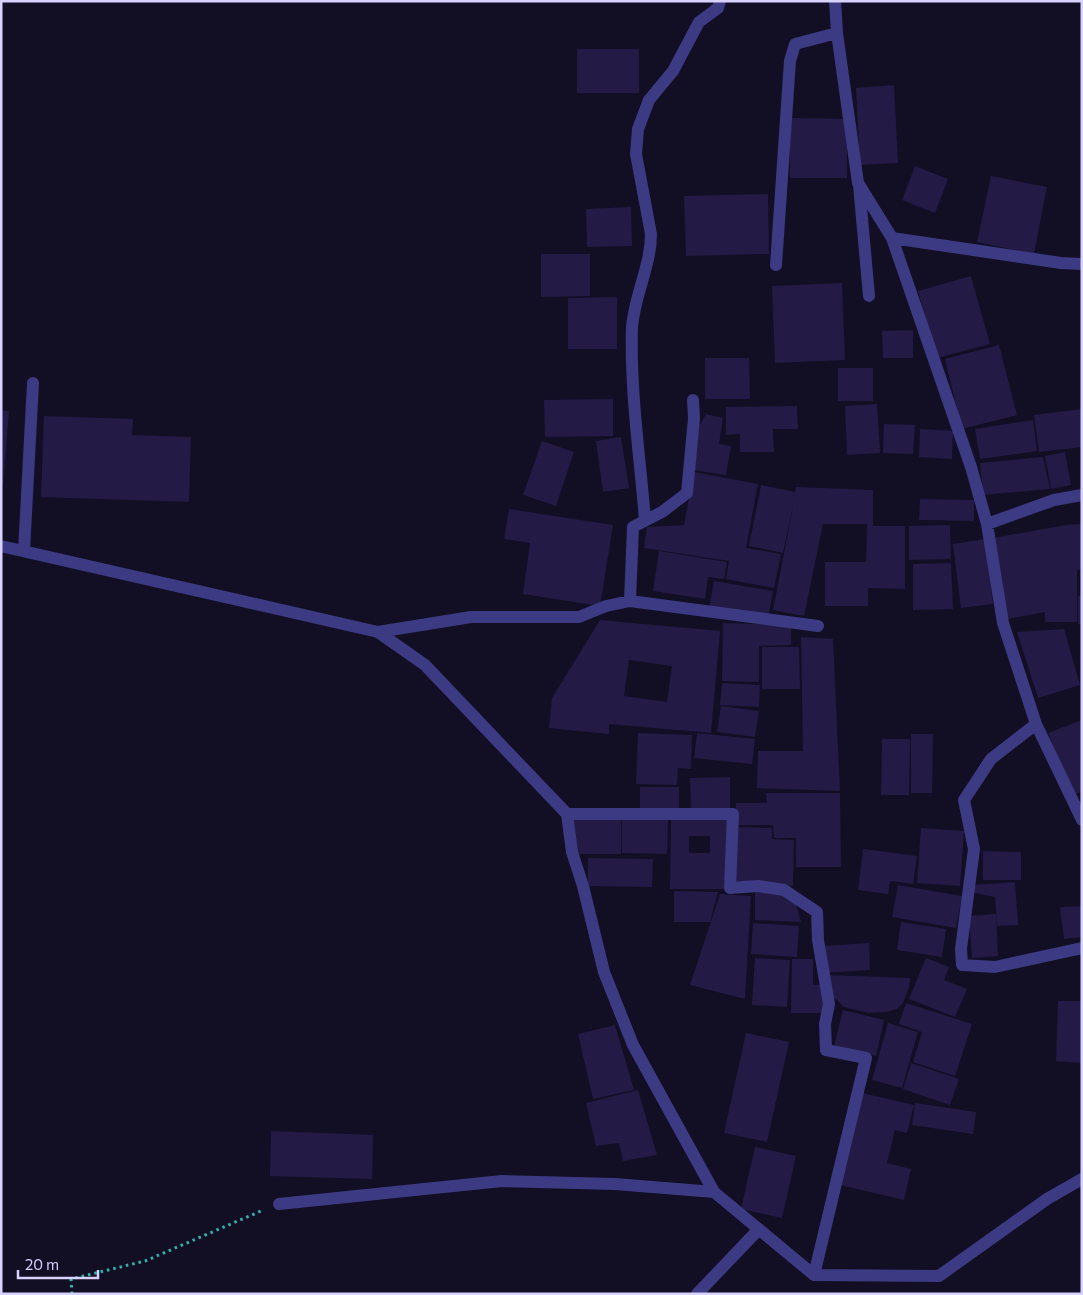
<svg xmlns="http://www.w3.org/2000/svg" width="1083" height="1295" viewBox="0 0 1083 1295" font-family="Commissioner,sans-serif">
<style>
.building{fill:#231b45;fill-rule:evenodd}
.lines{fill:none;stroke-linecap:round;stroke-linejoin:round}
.path{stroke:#2fb5ac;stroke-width:3;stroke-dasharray:2.5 4;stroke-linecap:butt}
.minor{stroke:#3c3a83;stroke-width:12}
</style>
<rect width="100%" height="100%" fill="#120e24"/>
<path class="building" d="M577 49H639V93H577Z
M894 85 898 163 860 165 856 88Z
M790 118 847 119V178H790Z
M915 166 948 179 935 213 902 200Z
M991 176 1047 187 1034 254 977 242Z
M768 194 769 254 686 256 684 196Z
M631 207 632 246 587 247 586 209Z
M541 254H590V296L541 297Z
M971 276 990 344 937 358 918 291Z
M842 283 845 360 775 363 772 286Z
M617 297V349H568V298Z
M913 330V358H883L882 331Z
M999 345 1017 415 962 429 945 359Z
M705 358H749L750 399H705Z
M838 368H873V401H838Z
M613 399V436L545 437 544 400Z
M877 404 880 453 847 455 845 406Z
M797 406 798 429H773L774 452H740V434L726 435V407Z
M1082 409V447L1039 452 1034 415Z
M1 410 9 411 3 486H1Z
M706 414 723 418 719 444 731 446 726 475 693 470 696 432Z
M44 416 133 419 132 435 191 437 189 502 41 497Z
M1033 420 1037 451 980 459 975 429Z
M884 424 915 425 913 454 883 453Z
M920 429 953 431 952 459 919 457Z
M621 437 629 488 603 492 596 441Z
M542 441 574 452 556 506 523 495Z
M1065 452 1071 485 1051 489 1045 456Z
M1043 457 1050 489 983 495 980 463Z
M694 472 758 484 746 548 781 554 774 588 726 579 729 561 644 548 647 527 684 525Z
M761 485 795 492 796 487 873 490V526H905V589L868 588V606H825V562H866L867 524H823L804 616 773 610 795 497 783 553 749 546Z
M920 499 974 500V521L919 520Z
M509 509 613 525 600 606 523 594 530 543 504 539Z
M1082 524V569L1077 570V622H1045V612L1008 619 993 538 1066 525Z
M950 525 951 559 909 560V526Z
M985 539 993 604 961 608 953 544Z
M659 551 727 562 724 579 708 577 705 599 653 591Z
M951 563 953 609 913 610V564Z
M714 581 773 591 768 618 709 608Z
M1078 596H1082V624H1078Z
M600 620 720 631 711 733 609 724V734L549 728 552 698ZM629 660 672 666 667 702 624 696Z
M723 623 791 625V645L759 646V682L722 681Z
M1064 629 1080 685 1038 698 1017 632Z
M801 637 833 639 840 791 757 788 758 751H803Z
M762 647H799L800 689H762Z
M722 683 760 685 759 707 720 705Z
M721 706 759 711 755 737 717 732Z
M1082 720V792L1073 795 1048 733Z
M638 733 692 735 691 769 678 768 677 785 636 784Z
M697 733 755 739 752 764 694 758Z
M911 734H933L932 793H911Z
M882 739H910L909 795H881Z
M730 777V809H691L690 778Z
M640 787H679V813H640Z
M766 793H840L841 867H796V838H774L773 825H736V803H767Z
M574 818H621V854H574Z
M622 818 668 819 667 854 622 853Z
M671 818 730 819 728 889H670ZM689 836H710V853H689Z
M734 827 772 828V839L794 840 793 886 733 884Z
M921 828 964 831 960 886 917 883Z
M863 849 917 856 913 884 890 881 888 894 858 890Z
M983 851 1021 852V880H983Z
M588 858 653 859 652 887 588 886Z
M1015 882 1018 925 997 926 995 897 974 893 973 885Z
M898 885 962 896 956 928 892 917Z
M755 888 777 893 796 904 801 922 755 920Z
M674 891 718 892 710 922H674Z
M720 894 751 896 745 999 690 985Z
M1082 906V937L1064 939 1060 907Z
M996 914 998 956 972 958 969 916Z
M901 922 946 929 942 957 897 950Z
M753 923 799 926 797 957 751 954Z
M869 943 870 970 823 973 822 946Z
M755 958 790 960 787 1007 752 1005Z
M926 958 949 967 944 980 967 989 955 1017 909 999Z
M792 959H813V985H824L823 1013H791Z
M825 975 910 978 909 987 903 1003 897 1009 887 1012 869 1013 844 1007 838 1001 832 996Z
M1058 1001H1082V1063L1056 1061Z
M906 1003 972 1024 955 1076 913 1062 922 1032 899 1024Z
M843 1010 884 1020 876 1056 834 1046Z
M888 1023 918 1032 902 1088 872 1080Z
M615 1025 634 1090 593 1099 578 1034Z
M746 1033 789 1042 767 1142 724 1133Z
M911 1063 959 1079 950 1105 903 1089Z
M638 1090 657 1155 623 1161 619 1143 596 1146 586 1103Z
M862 1093 914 1105 907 1133 895 1130 887 1163 911 1169 904 1200 840 1185Z
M915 1103 976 1112 973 1134 912 1125Z
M271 1131 373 1135 372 1179 270 1176Z
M755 1147 796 1156 782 1218 741 1209Z"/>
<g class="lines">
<path class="path" d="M72 1294 71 1279 145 1261 261 1211"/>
<path class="minor" d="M835 1 837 33 858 183 892 238 971 467 987 524 1003 623 1036 724 1082 820
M859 185 869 296
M892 238 1061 263 1082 264
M776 265 790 61 795 44 837 33
M645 520C640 457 630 391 632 328 634 296 651 266 651 234L636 154 638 129 649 100 673 71 699 22 718 8 720 1
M987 524 1054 500 1082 495
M1 546 378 632 425 665 567 814 572 852 583 886 604 972 633 1045 714 1192 814 1275 939 1276 1047 1199 1082 1179
M24 551 33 383
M630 601 633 527 662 512 687 493 694 418 693 400
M378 632 471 617H579L606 606 630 601 818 626
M1036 724 991 759 964 800 974 849 961 949 962 965 995 967 1082 948
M567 814H733L730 888 758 886 784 890 817 912 818 940 829 1004 825 1024 826 1050 866 1058 814 1275
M279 1204 502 1181 615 1184 714 1192
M697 1294 759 1229"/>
</g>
<rect width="1083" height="1295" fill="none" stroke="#d7d2ff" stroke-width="5"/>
<path d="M18 1270v8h80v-8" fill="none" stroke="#d7d2ff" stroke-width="2.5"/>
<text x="25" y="1270" font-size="15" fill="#d7d2ff" stroke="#120e24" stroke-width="4" paint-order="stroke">20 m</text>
</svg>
